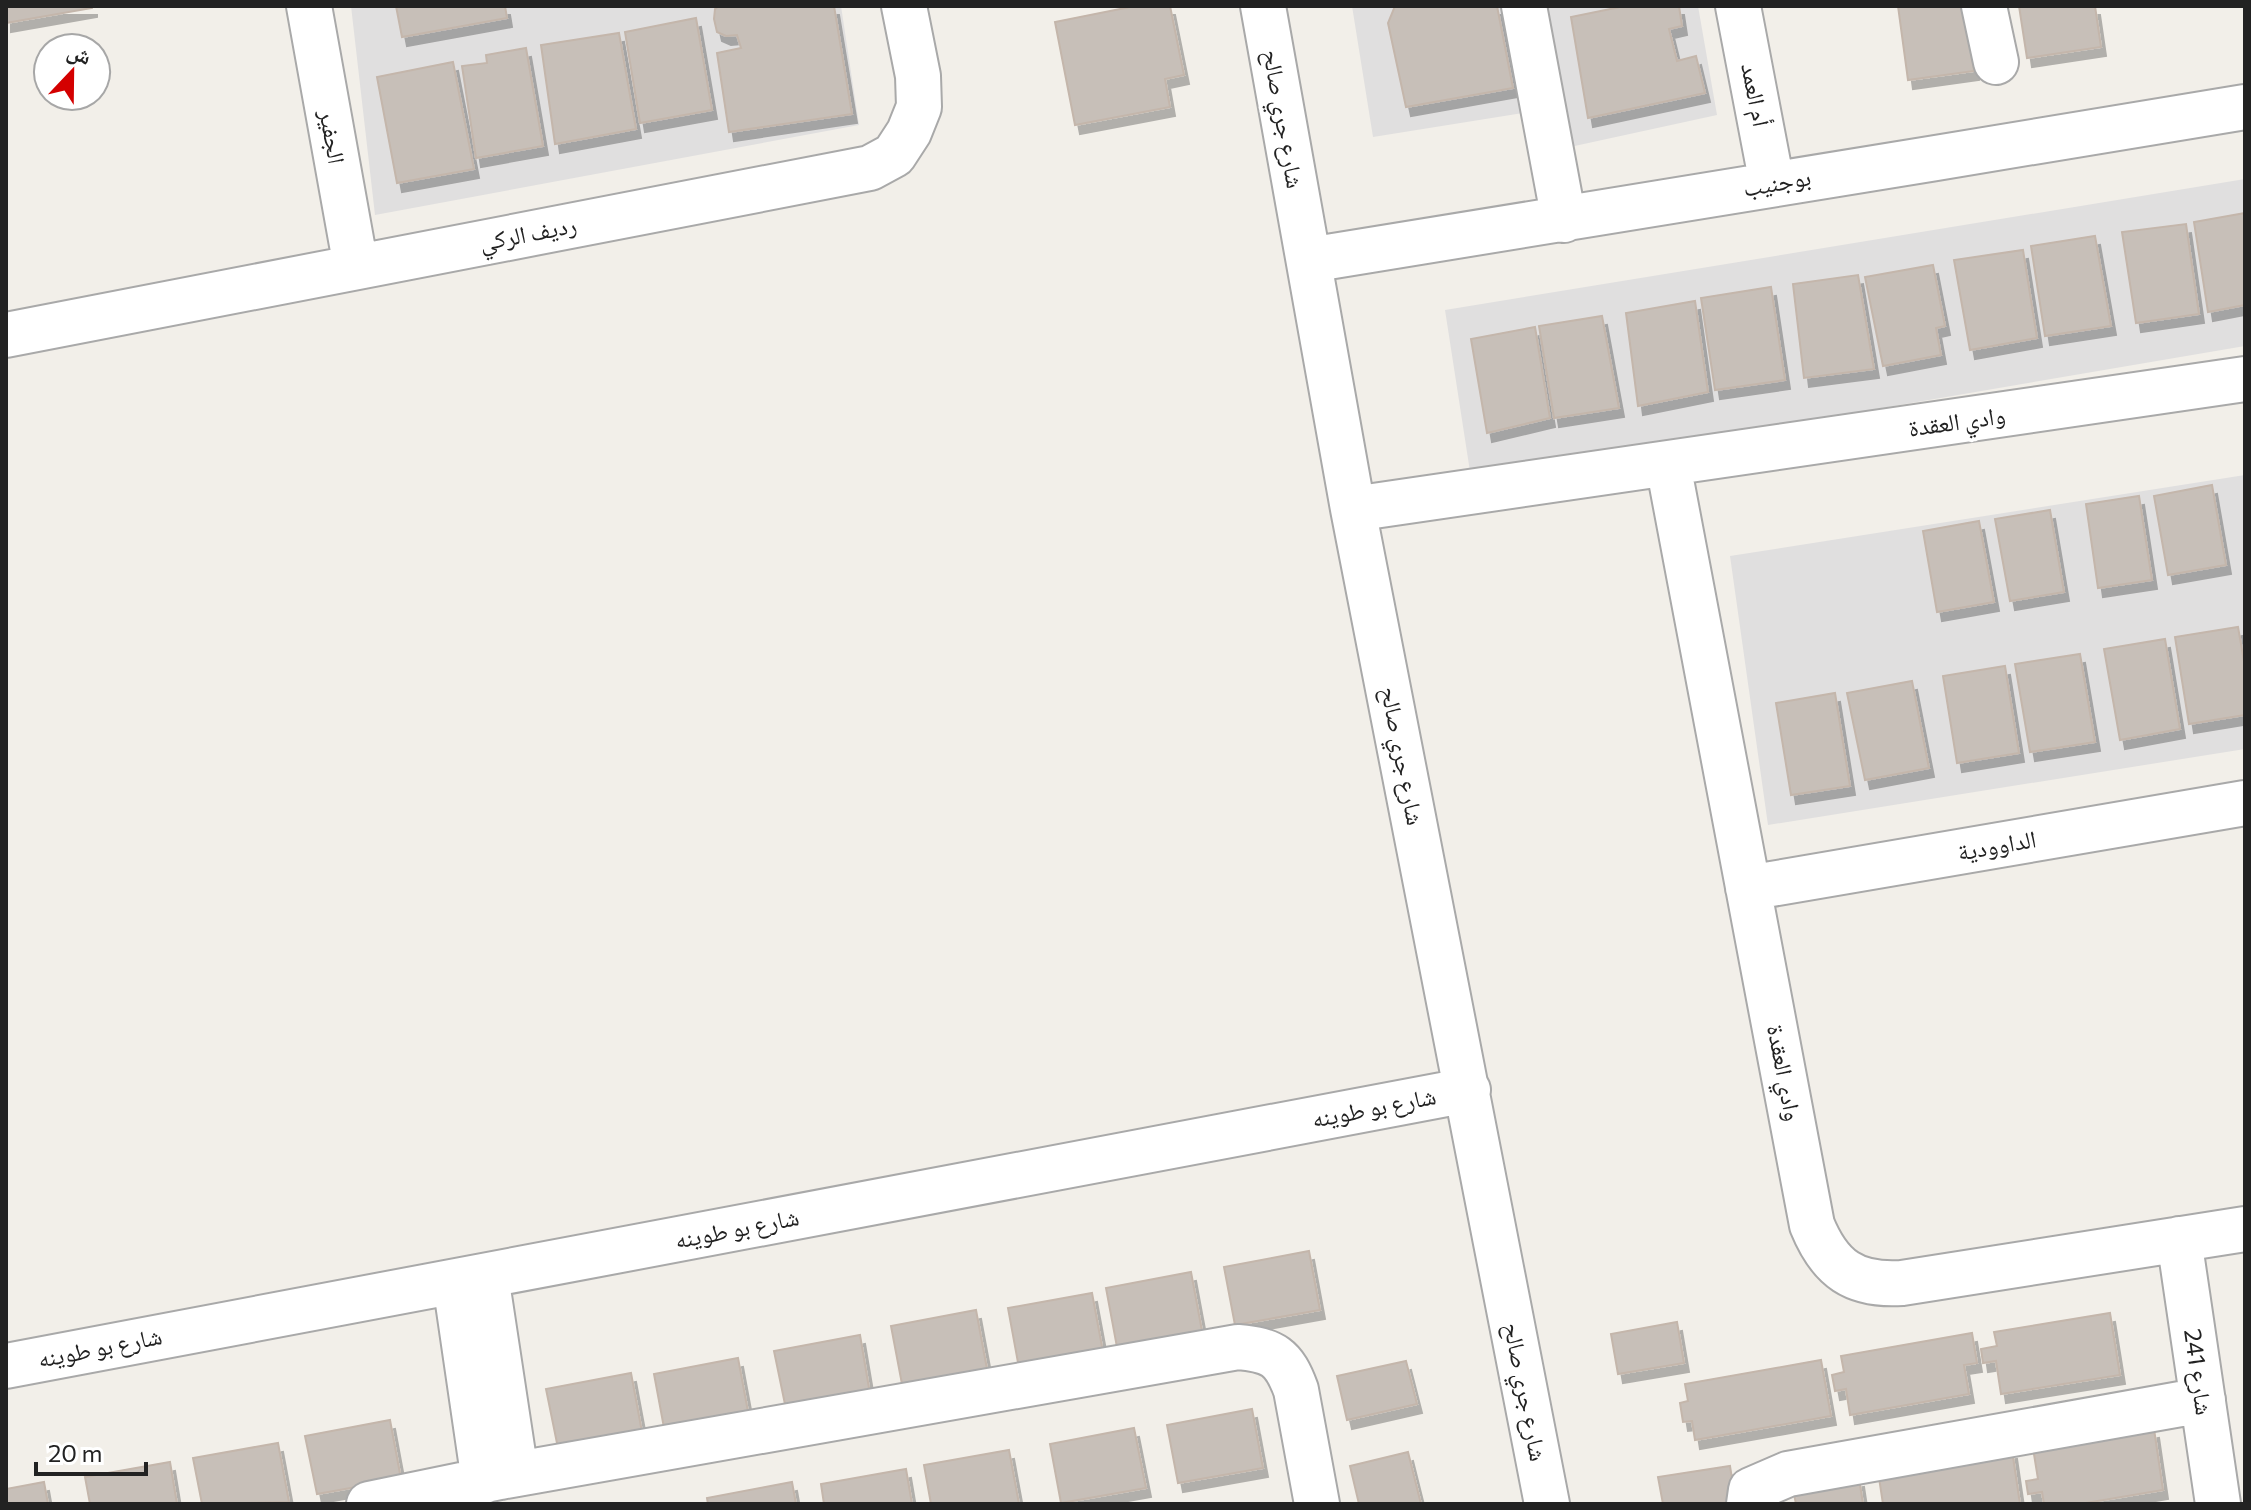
<svg xmlns="http://www.w3.org/2000/svg" width="2251" height="1510" viewBox="0 0 2251 1510" font-family="Commissioner,'Noto Naskh Arabic',sans-serif">
<style>
.residential{fill:#e0dfdf}
.building{fill:#c7bfb8;stroke:#c4b6ab;stroke-width:2;filter:url(#shadow)}
.lines{fill:none;stroke-linecap:round;stroke-linejoin:round}
.minor-casing{stroke:#a9a9a9;stroke-width:48}
.minor{stroke:#fff;stroke-width:44}
.labels{text-anchor:middle;stroke-width:7;stroke-linejoin:round;paint-order:stroke}
.street-label{font-size:24px;fill:#222;stroke:#fff}
</style>
<defs>
<filter id="shadow"><feDropShadow dx="5" dy="9" stdDeviation="0" flood-color="#0004"/></filter>
</defs>
<rect width="100%" height="100%" fill="#f2efe9"/>
<path class="residential" d="M351 6H841L859 125 375 215Z
M1352 6H1515L1536 111 1373 137Z
M1547 6H1698L1717 115 1570 147Z
M2245 179V346L1471 478 1445 310Z
M2245 475V749L1768 825 1730 556Z"/>
<path class="building" d="M6 6H92V8L6 23Z
M396 6H505L507 18 402 37Z
M719 6H834L852 114 729 132 717 53 741 48 737 35 726 36 717 32 714 19 715 9Z
M1135 6H1170L1184 75 1165 79 1170 107 1075 125 1055 22Z
M1395 6H1497L1513 88 1406 107 1388 23Z
M1625 6H1679L1682 26 1669 29 1677 61 1696 56 1705 93 1588 118 1571 17Z
M1898 6H1965L1974 71 1908 80Z
M2019 6H2095L2101 47 2027 58Z
M696 18 712 110 640 123 625 32Z
M619 33 636 129 555 144 541 45Z
M526 48 543 146 476 158 462 66 487 63 486 55Z
M453 62 474 169 397 183 377 77Z
M2245 213V305L2208 312 2194 222Z
M2186 224 2199 314 2136 323 2122 232Z
M2095 236 2111 326 2045 336 2031 246Z
M2023 250 2037 338 1970 350 1954 260Z
M1933 265 1945 326 1936 328 1941 355 1883 366 1865 277Z
M1858 275 1874 369 1804 378 1793 284Z
M1771 287 1785 380 1715 390 1701 298Z
M1695 301 1708 392 1638 406 1626 313Z
M1602 316 1619 408 1554 418 1539 326Z
M1535 327 1550 418 1487 433 1471 339Z
M2212 485 2226 565 2168 575 2154 496Z
M2139 496 2152 580 2098 588 2086 504Z
M2050 510 2064 592 2010 601 1995 519Z
M1979 521 1994 602 1937 612 1923 531Z
M2238 627 2245 667V715L2189 724 2175 637Z
M2165 639 2180 729 2120 740 2104 649Z
M2080 654 2095 742 2030 752 2015 664Z
M2005 666 2019 753 1957 763 1943 676Z
M1912 681 1929 768 1865 780 1847 693Z
M1835 693 1850 786 1791 795 1776 703Z
M1309 1251 1320 1310 1235 1325 1224 1267Z
M1191 1272 1202 1331 1117 1347 1106 1288Z
M1092 1293 1103 1352 1019 1368 1008 1308Z
M976 1310 987 1369 902 1384 891 1326Z
M2110 1313 2120 1375 2001 1394 1996 1361 1983 1363 1981 1349 1997 1346 1994 1332Z
M1677 1322 1684 1363 1618 1374 1611 1334Z
M1972 1333 1977 1363 1964 1365 1969 1394 1850 1415 1846 1389 1835 1391 1832 1375 1844 1372 1841 1356Z
M860 1335 870 1394 786 1409 774 1351Z
M738 1358 749 1417 665 1433 654 1374Z
M1821 1360 1831 1416 1695 1440 1692 1421 1683 1422 1680 1403 1688 1401 1685 1384Z
M1406 1361 1417 1404 1347 1420 1337 1376Z
M631 1373 642 1432 558 1448 546 1389Z
M1252 1409 1263 1468 1178 1483 1167 1425Z
M390 1420 401 1479 317 1494 305 1436Z
M1134 1428 1146 1488 1061 1503 1050 1444Z
M2154 1429 2163 1490 2080 1504H2044L2042 1492 2028 1494 2026 1481 2038 1479 2033 1448Z
M278 1443 289 1502 202 1504 193 1458Z
M1009 1450 1019 1504H931L924 1465Z
M2012 1450 2020 1504H1883L1878 1471Z
M1408 1452 1421 1504H1359L1350 1466Z
M170 1462 177 1504H90L85 1477Z
M1730 1466 1736 1504H1663L1658 1477Z
M906 1469 912 1504H824L821 1484Z
M1859 1478 1863 1504H1796L1793 1489Z
M44 1482 48 1504H6V1489Z
M792 1482 796 1504H708L707 1498Z"/>
<g class="lines">
<g class="minor-casing">
<path id="minor" d="M309 6 356 267
M1263 6 1353 509 1547 1504
M1524 6 1564 220
M1738 6 1772 184
M1984 6 1996 62
M1309 260C1621 211 1933 158 2245 107
M6 335 870 168 894 155 909 132 919 107 918 76 904 6
M1668 464 1812 1225C1830 1269 1854 1286 1902 1283L2245 1229
M1353 509 2245 379
M1748 888 2245 803
M2179 1239 2218 1504
M486 1276 516 1474
M455 1282 484 1481
M6 1366 1468 1090
M369 1504 500 1477 1238 1347C1273 1350 1284 1357 1296 1390L1317 1504
M1749 1504 1751 1490 1788 1474 2203 1400"/>
</g>
<use href="#minor" class="minor"/>
</g>
<g class="labels">
<g class="street-label">
<text transform="translate(1755 95) rotate(79)" y="8">أم العمد</text>
<text transform="translate(1283 119) rotate(80)" y="8">شارع جري صالح</text>
<text transform="translate(332 137) rotate(80)" y="8">الجفير</text>
<text transform="translate(1777 183) rotate(-10)" y="8">بوجنيب</text>
<text transform="translate(528 234) rotate(-11)" y="8">رديف الركي</text>
<text transform="translate(1957 422) rotate(-8)" y="8">وادي العقدة</text>
<text transform="translate(1402 756) rotate(79)" y="8">شارع جري صالح</text>
<text transform="translate(1997 846) rotate(-10)" y="8">الداوودية</text>
<text transform="translate(1784 1073) rotate(79)" y="8">وادي العقدة</text>
<text transform="translate(1374 1108) rotate(-11)" y="8">شارع بو طوينه</text>
<text transform="translate(737 1229) rotate(-11)" y="8">شارع بو طوينه</text>
<text transform="translate(100 1348) rotate(-11)" y="8">شارع بو طوينه</text>
<text transform="translate(2198 1372) rotate(82)" y="8">شارع 241</text>
<text transform="translate(1525 1392) rotate(79)" y="8">شارع جري صالح</text>
</g>
</g>
<rect width="2251" height="1510" fill="none" stroke="#222222" stroke-width="16"/>
<g transform="translate(72 72) rotate(22)"><circle r="38" fill="#ffffff" stroke="#a7a7a7" stroke-width="2"/>
<path d="M0-6L14 30L0 20L-14 30Z" fill="#d40000"/>
<text y="-12" font-size="22" font-weight="bold" text-anchor="middle" fill="#222222">ش</text>
</g>
<path d="M36 1462v12h110v-12" fill="none" stroke="#222222" stroke-width="4"/>
<text x="48" y="1462" font-size="24" fill="#222222" stroke="#ffffff" stroke-width="6" paint-order="stroke">20 m</text>
</svg>
